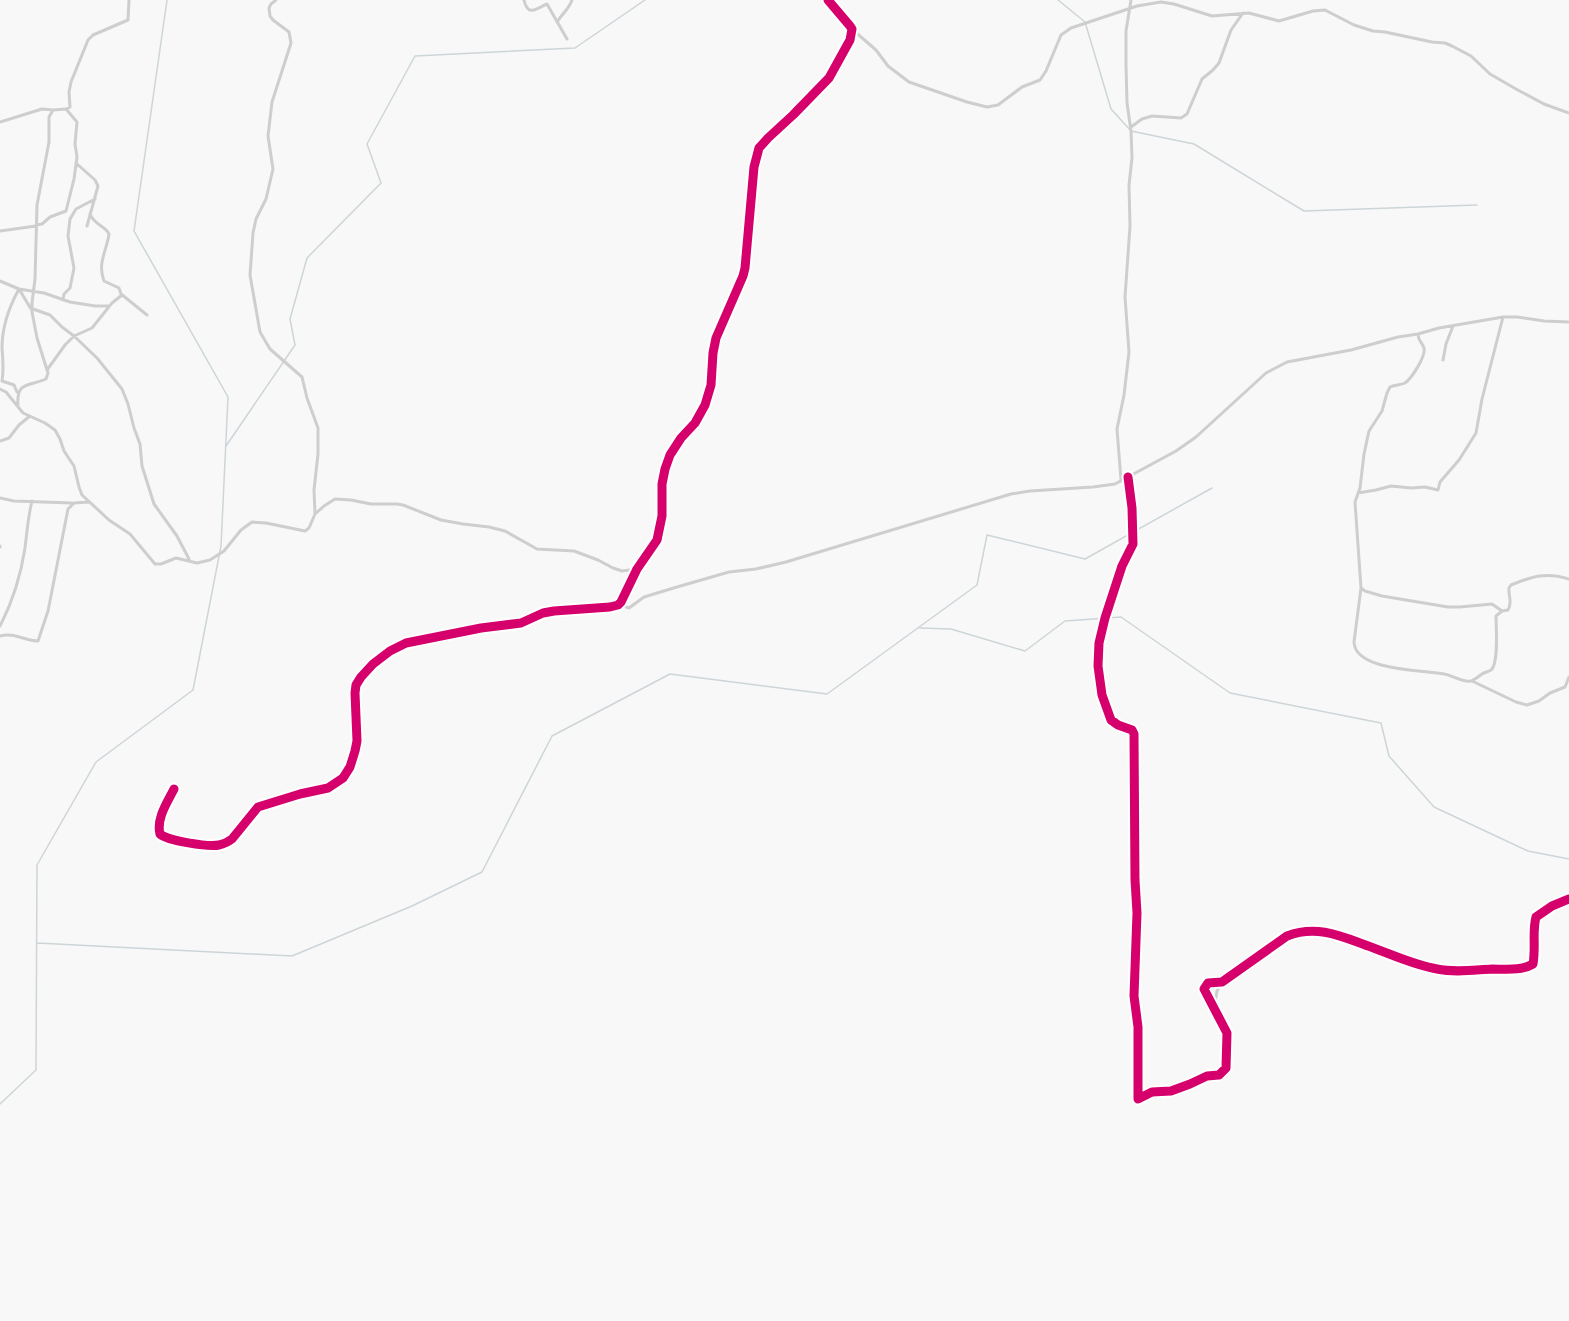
<svg xmlns="http://www.w3.org/2000/svg" width="1569" height="1321" viewBox="0 0 1569 1321" font-family="Mulish,sans-serif">
<style>
.lines{fill:none;stroke-linecap:round;stroke-linejoin:round}
.stream{stroke:#cdd5d8;stroke-width:1.5}
.minor{stroke:#cececf;stroke-width:3}
.cycleway-casing{stroke:#fff;stroke-width:13}
.cycleway{stroke:#d6006c;stroke-width:9}
</style>
<rect width="100%" height="100%" fill="#f8f8f8"/>
<g class="lines">
<path class="stream" d="M1058 0 1085 22 1111 109 1131 131 1194 144 1304 211 1477 205
M226 446 295 345 290 319 307 258 381 183 367 144 415 56 575 48 645 0
M920 628 951 629 1025 651 1065 621 1121 617 1230 693 1381 723 1389 756 1434 807 1528 851 1569 859
M37 943 292 956 412 906 482 872 552 736 670 674 827 694 977 585 987 535 1085 559 1212 488
M0 1104 36 1070 37 865 96 762 193 690 221 546 228 397 134 231 167 0"/>
<path class="minor" d="M276 0 271 4 269 8 270 16 273 20 289 32 291 43 272 102 268 136 273 169 266 199 256 219 253 233 250 275 260 332 270 349 302 377 307 398 318 428V454L314 490 315 514
M524 0C528 18 537 8 547 4L567 39
M557 22C562 14 569 9 572 0
M853 30 876 50 888 66 909 82 967 102 987 107 998 105 1022 87 1040 80 1046 71 1061 35 1071 28 1137 6 1161 2 1174 4 1212 16 1249 13 1279 21 1313 11 1325 10 1354 25 1373 31 1385 32 1432 42 1445 43 1452 46 1471 56 1490 74 1516 89 1544 104 1569 113
M0 122 42 109 53 110
M1131 127 1142 119 1152 116 1181 118 1187 114 1202 79 1213 70 1219 63 1231 30 1243 13
M76 163 95 180 98 186 87 226
M90 214C95 226 105 225 109 234 107 250 97 263 104 281L119 288 121 294 147 315
M36 225 42 224 50 217 66 211 74 179 77 157 75 144 77 122 66 109
M0 231 36 226
M0 281 19 289 44 293 70 302 95 306H108
M63 300 64 294 70 288 74 268 68 236 70 219 76 209 95 199
M33 309 50 315 62 327 74 336 97 358 122 389 128 404 134 428 140 444 142 466 154 504 177 536 189 559
M1418 334C1418 341 1422 342 1424 348 1426 356 1412 378 1405 383 1401 385 1394 385 1390 387L1387 393 1382 411 1369 431 1364 454 1360 488 1355 502 1361 588 1365 591 1382 596 1448 607H1460L1492 604 1502 611 1508 610C1513 602 1508 596 1509 588L1511 585C1533 576 1546 572 1569 579
M1443 360 1446 344 1453 326
M47 370 65 345 74 336 92 328 112 303 122 295
M2 381C4 370 3 360 2 348 2 327 9 307 19 289L31 309
M2 381 14 385 17 392
M0 389 6 392 23 413 45 423 55 430 60 439 64 451 74 466 79 487 82 495 109 520 130 534 155 564H161L176 558 197 563 210 560 224 551 241 530 252 522 266 523 305 531 309 528 315 514 324 506 335 499 351 500 371 504H397L403 505 441 520 463 524 489 527 505 531 537 549 574 551 598 560 613 568 622 571 637 569
M18 406C16 381 28 387 46 379L48 373 37 338 32 312V303L35 279 37 205 49 142V117L53 110 66 109 70 107 69 92 71 82 88 40 93 35 128 20 129 0
M0 441 9 438 19 425 30 416
M1128 477 1132 508 1133 544 1122 566 1105 618 1099 643 1098 666 1102 695 1111 720 1118 725 1132 730 1134 734 1135 880 1137 913 1134 996 1138 1027V1099L1152 1092 1171 1091 1190 1084 1207 1076 1219 1075 1226 1068 1227 1033 1204 989 1208 983 1222 982 1287 936C1318 924 1343 937 1371 947 1393 955 1414 965 1437 969 1455 973 1474 970 1492 969 1506 969 1521 971 1533 964 1536 947 1532 932 1536 917L1552 906 1569 899
M1121 480 1117 429 1124 395 1129 352 1125 297 1130 226 1129 185 1132 158 1131 131 1127 103 1126 65V31L1131 0
M1358 493 1376 490 1391 486 1411 488 1425 487 1438 490 1440 482 1459 460 1476 433 1482 399 1503 317
M0 498 14 501 72 503
M0 546V547
M1361 588 1354 642C1355 671 1423 670 1444 674 1452 675 1463 683 1471 681 1474 680 1479 676 1482 674 1485 672 1488 672 1491 670 1499 664 1496 626 1496 616L1502 611
M621 602 626 607 629 608 644 597 677 587 729 572 756 569 786 562 1011 494 1030 491 1093 487 1115 484 1176 451 1196 437 1266 373 1287 362 1351 350 1398 337 1418 334 1439 328 1503 317H1517L1544 321 1569 322
M0 626C12 603 21 574 25 548 27 532 28 517 32 501
M0 636C14 632 25 641 38 641L48 611 68 509 74 503 89 502
M1472 681 1516 702 1527 705 1539 701 1550 693 1565 687 1569 677
M174 789C167 803 156 819 160 834 168 841 208 847 219 845 224 844 228 842 232 839L258 807 300 794 328 788 343 778 350 767 355 751 357 741 355 693 356 685 361 677 373 664 390 651 406 643 481 628 521 623 543 613 554 611 610 607 618 605 621 602 637 569 657 540 662 516V484L665 469 670 455 681 438 695 423 705 405 711 385 713 353 716 338 743 276 745 268 754 167 759 148 768 138 793 115 829 78 850 40 852 29 850 26 828 0
M1214 1008 1217 991 1222 982"/>
<g class="cycleway-casing">
<path id="cycleway" d="M1128 477 1132 508 1133 544 1122 566 1105 618 1099 643 1098 666 1102 695 1111 720 1118 725 1132 730 1134 734 1135 880 1137 913 1134 996 1138 1027V1099L1152 1092 1171 1091 1190 1084 1207 1076 1219 1075 1226 1068 1227 1033 1204 989 1208 983 1222 982 1287 936C1318 924 1343 937 1371 947 1393 955 1414 965 1437 969 1455 973 1474 970 1492 969 1506 969 1521 971 1533 964 1536 947 1532 932 1536 917L1552 906 1569 899
M174 789C167 803 156 819 160 834 168 841 208 847 219 845 224 844 228 842 232 839L258 807 300 794 328 788 343 778 350 767 355 751 357 741 355 693 356 685 361 677 373 664 390 651 406 643 481 628 521 623 543 613 554 611 610 607 618 605 621 602 637 569 657 540 662 516V484L665 469 670 455 681 438 695 423 705 405 711 385 713 353 716 338 743 276 745 268 754 167 759 148 768 138 793 115 829 78 850 40 852 29 850 26 828 0"/>
</g>
<use href="#cycleway" class="cycleway"/>
</g>
</svg>
